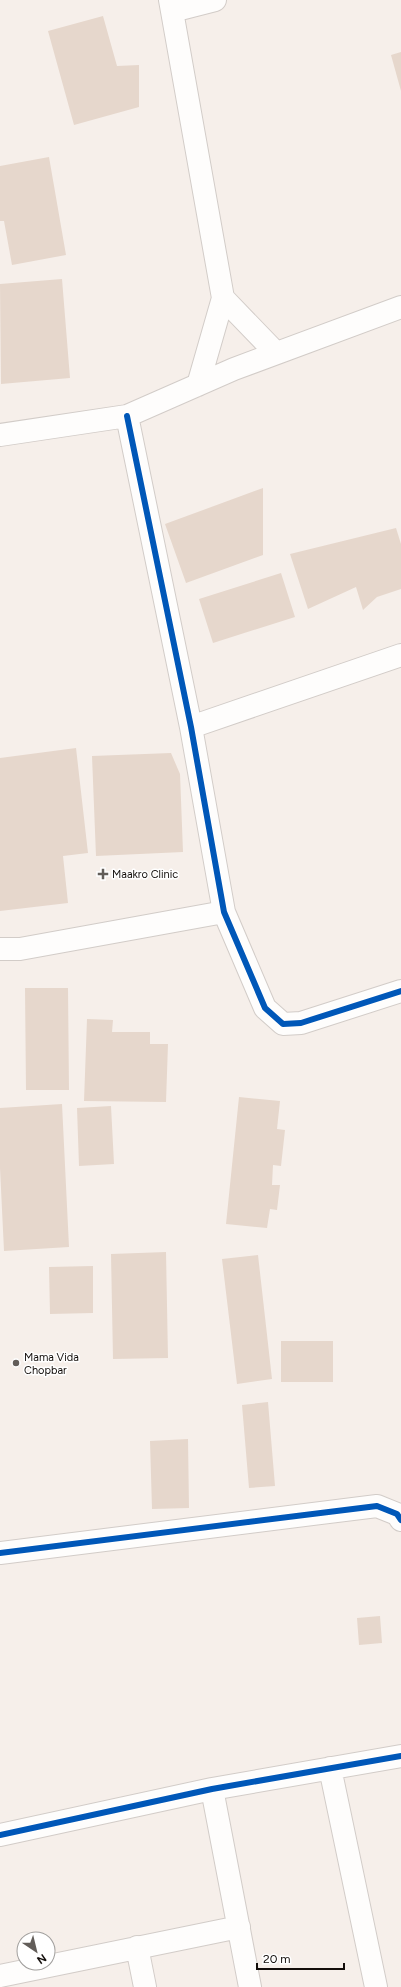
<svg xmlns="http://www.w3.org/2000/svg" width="401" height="1987" viewBox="0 0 401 1987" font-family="Figtree,sans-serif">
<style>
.building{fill:#e6d7cc}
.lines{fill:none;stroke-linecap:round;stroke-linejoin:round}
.street-casing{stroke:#d2ccc8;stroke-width:24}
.street{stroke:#fefdfc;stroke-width:22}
.cycleway-casing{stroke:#fff;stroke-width:8}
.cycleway{stroke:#0057b8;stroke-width:6}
.poi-dot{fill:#625d59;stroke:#fff;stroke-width:1.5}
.labels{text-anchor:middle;stroke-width:3;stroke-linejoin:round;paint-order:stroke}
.poi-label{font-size:11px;fill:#130e0b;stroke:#fff;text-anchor:start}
</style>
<rect width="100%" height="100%" fill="#f6efea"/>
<path class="building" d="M103 16 117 66 139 65V107L74 125 48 31Z
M401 52V91L391 55Z
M49 157 66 255 12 265 4 221H0V166Z
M62 279 70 378 1 384 0 284Z
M263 488V555L186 583 165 524Z
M396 528 401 544V589L377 597 363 610 356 587 308 609 290 554Z
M281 573 295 617 213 643 199 599Z
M76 748 88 853 63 856 68 903 0 911V758Z
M171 753 180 774 183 852 96 856 92 756Z
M25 988H68L69 1090H26Z
M87 1019 113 1020 112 1032H150V1044H168L166 1102 84 1101Z
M239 1097 280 1101 277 1129 285 1130 281 1166 273 1165 272 1185H280L277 1210 270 1209 267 1228 226 1224Z
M62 1104 69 1247 4 1251 0 1168V1108Z
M111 1106 114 1164 79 1166 77 1108Z
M166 1252 168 1358 113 1359 111 1254Z
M258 1255 272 1379 237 1384 222 1259Z
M93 1266V1313L50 1314 49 1267Z
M281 1341H333V1382H281Z
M268 1402 275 1486 249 1488 242 1405Z
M188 1439 189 1508 152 1509 150 1441Z
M380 1616 382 1643 359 1645 357 1618Z"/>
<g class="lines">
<g class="street-casing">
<path id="street" d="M170 0 223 298 198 385
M172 11 215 0
M223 298 276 353
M127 416 191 727 224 912 265 1008 283 1024 301 1023 401 991
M0 435 127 416 234 369 401 307
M191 727 401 655
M0 949H20L224 912
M0 1553 377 1506 397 1514 401 1520
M330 1768 376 1987
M212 1789 250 1987
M0 1835 212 1789 401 1756
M137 1947 145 1987
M0 1976 239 1927"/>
</g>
<use href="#street" class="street"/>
<g class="cycleway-casing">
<path id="cycleway" d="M127 416 191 727 224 912 265 1008 283 1024 301 1023 401 991
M0 1553 377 1506 397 1514 401 1520
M0 1835 212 1789 401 1756"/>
</g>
<use href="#cycleway" class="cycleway"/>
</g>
<g class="poi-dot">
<path d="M101 868h4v4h4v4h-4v4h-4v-4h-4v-4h4z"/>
<circle cx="16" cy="1363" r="4"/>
</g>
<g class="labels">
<g class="poi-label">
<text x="112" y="878">Maakro Clinic</text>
<text x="24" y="1361">Mama Vida<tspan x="24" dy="13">Chopbar</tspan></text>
</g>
</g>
<g transform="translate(36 1951) rotate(145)"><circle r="19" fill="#ffffff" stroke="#a19f9d"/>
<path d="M0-3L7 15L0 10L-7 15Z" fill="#625d59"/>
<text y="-6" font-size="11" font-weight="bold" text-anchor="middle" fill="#130e0b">N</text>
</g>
<path d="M257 1963v6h87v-6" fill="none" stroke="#130e0b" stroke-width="2"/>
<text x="263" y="1963" font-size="12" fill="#130e0b" stroke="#ffffff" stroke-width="3" paint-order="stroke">20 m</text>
</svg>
